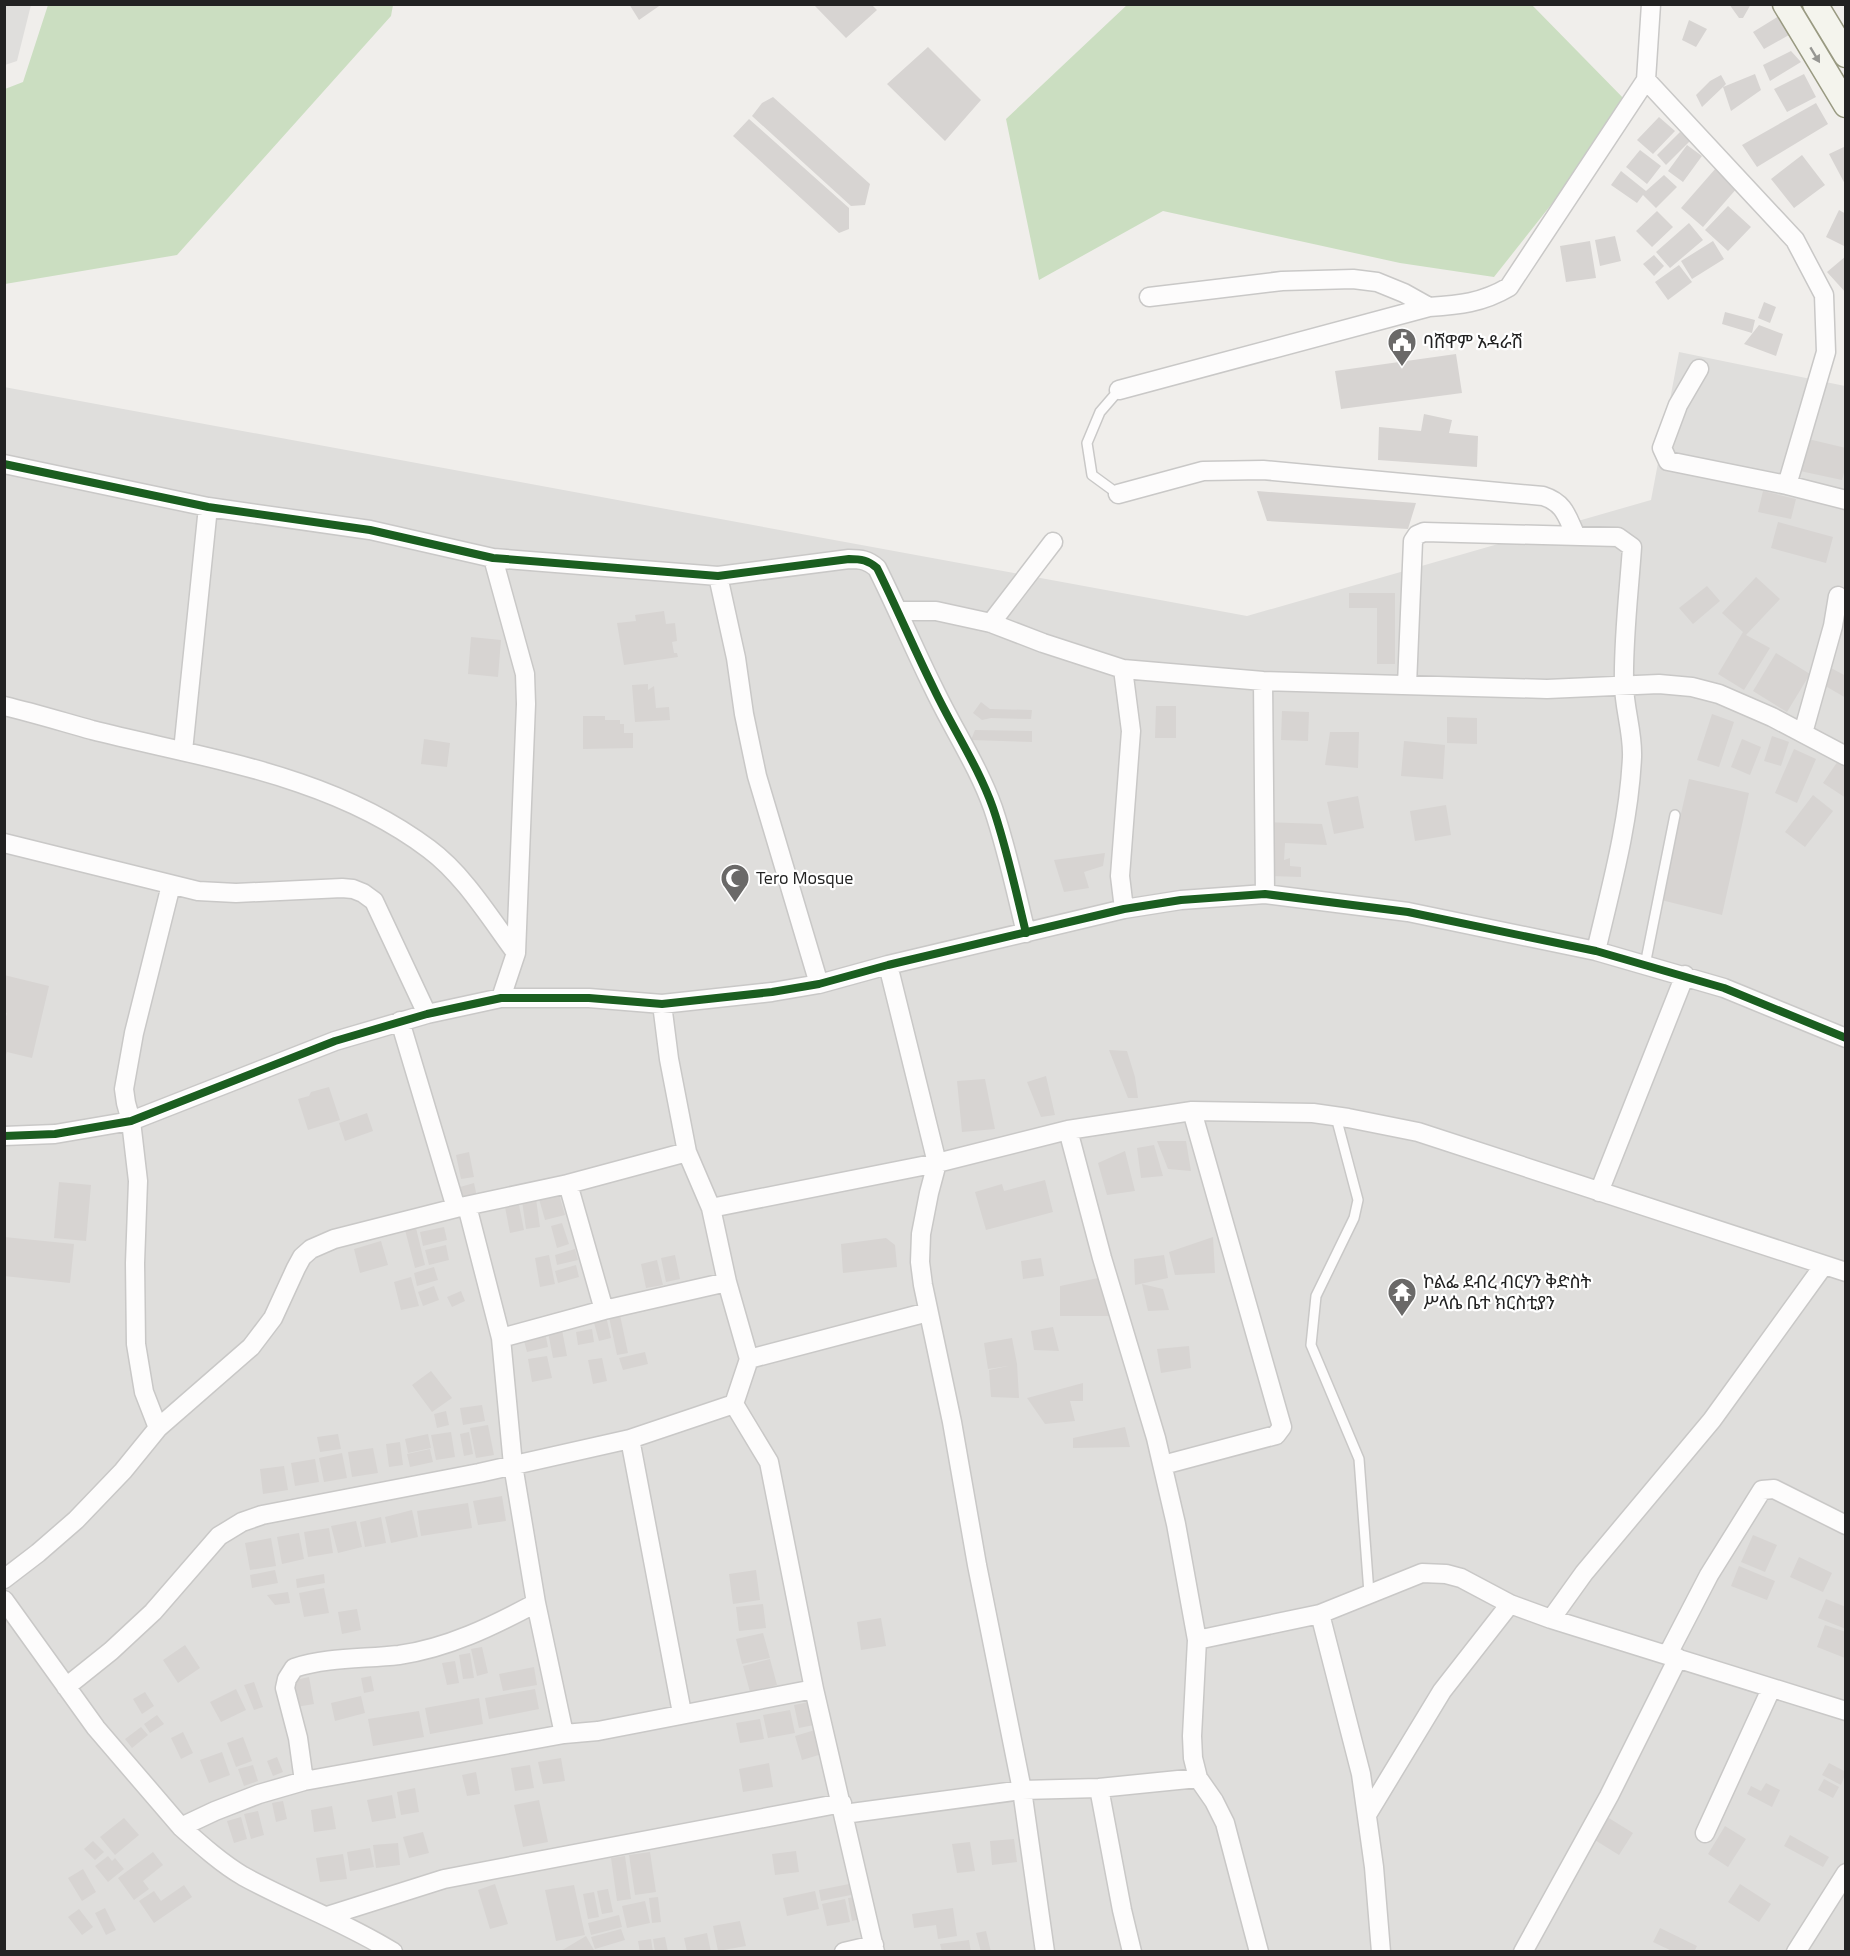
<svg xmlns="http://www.w3.org/2000/svg" width="1850" height="1956" viewBox="0 0 1850 1956" font-family="'Titillium Web','Noto Sans Ethiopic',sans-serif">
<style>
.residential{fill:#dfdedc}
.forest{fill:#cbdec1}
.building{fill:#d7d4d2}
.lines{fill:none;stroke-linecap:round;stroke-linejoin:round}
.service-casing{stroke:#c9c8c7;stroke-width:12}
.minor-casing{stroke:#c9c8c7;stroke-width:21}
.secondary-casing{stroke:#999a82;stroke-width:27}
.service{stroke:#fdfcfc;stroke-width:9}
.minor{stroke:#fdfcfc;stroke-width:18}
.secondary{stroke:#f4f4ed;stroke-width:24}
.cycleway-casing{stroke:#fff;stroke-width:11}
.cycleway{stroke:#1b5e20;stroke-width:8}
.oneway{fill:#969692}
.labels{text-anchor:middle;stroke-width:4.5;stroke-linejoin:round;paint-order:stroke}
.poi-label{font-size:18px;fill:#222;stroke:#fff;text-anchor:start}
</style>
<rect width="100%" height="100%" fill="#f0eeeb"/>
<path class="residential" d="M5 4 31 5 17 61 5 65Z
M1679 352 1845 386V1951H5L4 387 1247 616 1651 500Z"/>
<path class="forest" d="M1128 4 1532 5 1630 105 1494 277 1400 263 1163 211 1039 280 1006 119Z
M48 5V4L393 5 391 16 177 255 5 284V89L23 82Z"/>
<path class="building" d="M629 4H662L639 20Z
M816 4H871L877 10 846 38 815 6Z
M1729 4H1751L1743 18H1739Z
M1779 16 1789 35 1764 49 1753 32Z
M1689 20 1707 29 1696 47 1682 40Z
M928 47 981 100 945 141 887 84Z
M1791 51 1801 62 1770 81 1763 65Z
M1755 74 1761 90 1731 111 1723 87 1702 107 1696 95 1710 81 1721 75 1726 84 1723 87Z
M1804 74 1816 97 1787 112 1774 89Z
M773 97 870 184 865 205 851 206 752 116 762 103Z
M1816 103 1828 124 1757 167 1742 145Z
M1659 117 1675 131 1653 154 1637 140Z
M749 119 849 208V229L839 233 733 136Z
M1680 132 1690 141 1666 165 1657 155Z
M1687 145 1702 156 1683 182 1668 171Z
M1846 146V186L1829 154Z
M1640 150 1661 166 1647 184 1626 167Z
M1802 155 1825 185 1794 208 1771 179Z
M1716 168 1738 187 1703 227 1681 208Z
M1621 171 1646 191 1664 175 1677 187 1656 208 1643 195 1637 203 1611 185Z
M1728 206 1751 227 1728 251 1705 230Z
M1839 210 1846 214V247L1826 237Z
M1657 211 1673 227 1652 247 1636 231Z
M1689 223 1703 240 1670 268 1656 252Z
M1615 236 1621 261 1600 266 1595 240Z
M1590 241 1596 278 1566 282 1560 246Z
M1713 241 1724 259 1692 279 1681 261Z
M1654 255 1664 266 1654 276 1643 264Z
M1846 256V293L1827 272Z
M1679 265 1692 282 1668 300 1655 282Z
M1764 302 1776 307 1770 323 1758 318Z
M1725 312 1755 320 1752 333 1722 324Z
M1759 325 1783 334 1776 356 1744 344Z
M1456 354 1462 393 1341 409 1335 371Z
M1424 414 1452 420 1449 433 1478 436 1477 467 1378 460 1379 427 1421 431Z
M1808 439 1846 448V465L1842 480 1800 471Z
M1257 491 1416 503 1408 529 1267 521Z
M1763 491 1796 499 1791 519 1758 512Z
M1778 522 1833 537 1826 563 1771 548Z
M1756 577 1780 599 1746 635 1770 648 1744 690 1718 674 1743 632 1722 613Z
M1707 586 1720 601 1693 624 1679 608Z
M1349 593H1395V664H1377V608H1349Z
M664 611 666 624 675 623 677 641 672 642 674 653H677L678 657 624 665 617 623 636 621 635 615Z
M471 637 501 640 498 677 468 674Z
M1776 653 1810 674 1787 712 1753 691Z
M1831 668 1846 676V698L1822 684Z
M648 684V690L654 686 656 708 669 707 670 720 635 722 632 685Z
M981 702 990 709 1032 710 1031 719 991 718 982 720 973 713Z
M1156 706H1176V738H1155Z
M1282 711 1309 712 1308 741 1281 740Z
M1712 714 1734 722 1719 767 1697 760Z
M583 716H605V720H620V724H624V733H633V748L583 749Z
M1447 717 1477 718V744L1447 743Z
M975 730 1032 731V742L971 740Z
M1330 732H1359L1358 768 1325 765Z
M1772 736 1789 742 1781 766 1764 761Z
M424 739 450 743 447 767 421 764Z
M1742 739 1761 747 1750 775 1731 767Z
M1404 741 1445 745 1443 779 1401 776Z
M1794 749 1816 759 1797 803 1775 793Z
M1840 758 1846 762V798L1823 783Z
M1689 779 1749 793 1722 915 1661 900Z
M1813 795 1833 811 1805 847 1785 832Z
M1358 796 1364 828 1334 834 1327 802Z
M1446 805 1451 835 1415 841 1410 811Z
M1266 822 1322 824 1327 845 1285 843 1284 860 1290 858V866L1301 867V877L1266 876Z
M1105 853 1103 866 1084 872 1089 888 1064 892 1054 860Z
M4 975 49 986 32 1058 7 1052 4 1060V1024L7 1013 4 1012Z
M1109 1050 1127 1051 1135 1077 1138 1098H1128Z
M1046 1076 1055 1115 1041 1117 1027 1082Z
M985 1079 995 1129 962 1132 957 1081Z
M329 1087 340 1120 308 1130 298 1099 309 1096 311 1092Z
M367 1113 373 1131 345 1141 339 1123Z
M1157 1141H1186L1191 1171 1168 1169Z
M1154 1145 1163 1176 1141 1178 1137 1148Z
M1125 1151 1135 1191 1107 1195 1098 1163Z
M469 1152 474 1177 461 1179 456 1155Z
M1045 1180 1053 1212 986 1230 975 1192 1002 1184 1004 1191Z
M59 1182 91 1185 86 1241 54 1238Z
M474 1183 477 1197 463 1201 460 1187Z
M559 1194 565 1215 545 1220 539 1199Z
M536 1199 540 1227 526 1229 522 1201Z
M519 1205 524 1230 510 1233 505 1207Z
M562 1223 569 1244 557 1248 551 1226Z
M444 1227 447 1240 423 1246 420 1232Z
M416 1228 425 1265 415 1268 405 1230Z
M4 1237 74 1244 70 1283 4 1276Z
M1213 1237 1215 1273 1175 1275 1169 1252Z
M886 1238 895 1245 897 1267 843 1273 841 1244Z
M381 1241 388 1265 360 1273 354 1249Z
M446 1245 449 1260 429 1265 425 1250Z
M575 1249 578 1260 557 1265 555 1255Z
M549 1255 555 1284 540 1287 535 1258Z
M675 1255 680 1279 666 1282 661 1258Z
M1164 1255 1168 1278 1135 1285 1134 1259Z
M1041 1258 1044 1276 1023 1279 1021 1261Z
M657 1260 663 1285 646 1288 641 1264Z
M576 1265 579 1277 558 1283 555 1271Z
M434 1267 438 1280 417 1286 414 1273Z
M411 1277 419 1306 401 1310 394 1282Z
M1098 1278 1110 1316H1060V1286Z
M1142 1284 1163 1289 1169 1310 1148 1311Z
M434 1286 439 1300 423 1306 418 1292Z
M461 1291 465 1301 452 1307 447 1297Z
M620 1315 628 1353 617 1355 609 1317Z
M606 1316 611 1338 599 1341 593 1319Z
M1053 1327 1059 1351 1034 1350 1031 1331Z
M592 1329 594 1342 578 1345 576 1332Z
M562 1330 567 1356 553 1358 548 1332Z
M545 1332 548 1347 527 1352 523 1337Z
M1012 1338 1017 1364 1019 1398 991 1397 989 1370 1008 1366 988 1369 984 1343Z
M1189 1346 1191 1368 1161 1373 1157 1349Z
M645 1352 648 1364 623 1370 619 1358Z
M547 1356 552 1378 532 1382 528 1359Z
M602 1358 607 1381 593 1384 588 1360Z
M431 1371 452 1398 432 1412 412 1385Z
M1083 1383V1401H1070L1075 1421 1045 1424 1027 1398Z
M482 1405 485 1421 463 1425 460 1408Z
M446 1411 449 1425 437 1428 434 1414Z
M488 1425 494 1455 476 1458 470 1428Z
M1125 1427 1130 1447 1073 1448V1438Z
M451 1432 455 1457 436 1460 431 1435Z
M469 1432 473 1454 464 1456 460 1434Z
M338 1434 341 1449 320 1452 317 1437Z
M428 1434 431 1448 408 1453 405 1439Z
M400 1442 403 1465 389 1467 386 1444Z
M373 1448 378 1473 352 1477 348 1452Z
M430 1449 433 1462 410 1467 407 1454Z
M342 1453 347 1478 324 1482 319 1458Z
M315 1459 319 1482 295 1486 291 1463Z
M284 1466 288 1490 263 1494 260 1469Z
M502 1496 506 1521 478 1525 473 1501Z
M468 1503 472 1528 421 1536 417 1511Z
M412 1510 418 1537 391 1543 385 1517Z
M381 1517 386 1543 365 1547 360 1522Z
M356 1521 362 1547 338 1553 331 1526Z
M329 1528 333 1553 308 1557 304 1532Z
M299 1533 304 1559 282 1564 277 1537Z
M1753 1535 1777 1545 1765 1572 1741 1562Z
M271 1538 276 1566 250 1570 245 1543Z
M1799 1557 1832 1573 1823 1592 1790 1577Z
M1739 1566 1775 1581 1767 1600 1731 1586Z
M275 1570 278 1583 252 1588 250 1575Z
M756 1570 760 1600 733 1604 729 1574Z
M324 1574 325 1583 297 1588 296 1579Z
M324 1588 329 1613 304 1617 299 1593Z
M288 1592 290 1603 275 1605 267 1595Z
M1826 1599 1846 1607V1629L1818 1618Z
M763 1604 766 1628 739 1631 736 1607Z
M357 1609 361 1630 342 1634 338 1612Z
M881 1618 886 1646 861 1650 857 1622Z
M1825 1625 1846 1632 1845 1658 1817 1647Z
M763 1633 770 1658 742 1664 736 1639Z
M185 1645 200 1668 178 1683 163 1660Z
M482 1647 488 1673 477 1676 471 1649Z
M470 1653 474 1678 463 1679 459 1655Z
M770 1659 777 1685 750 1692 743 1666Z
M455 1661 459 1683 447 1685 442 1663Z
M534 1667 537 1685 503 1691 499 1674Z
M371 1676 374 1691 364 1693 361 1678Z
M309 1677 314 1704 296 1707 291 1681Z
M254 1682 263 1707 254 1710 244 1685Z
M236 1689 246 1710 221 1722 210 1702Z
M535 1689 539 1709 489 1719 485 1698Z
M145 1692 154 1706 142 1714 133 1699Z
M361 1696 365 1713 335 1721 331 1703Z
M479 1698 483 1724 430 1734 425 1708Z
M809 1702 814 1725 799 1728 794 1705Z
M790 1710 795 1733 768 1738 763 1715Z
M419 1711 424 1737 373 1746 368 1719Z
M157 1715 164 1724 150 1733 144 1724Z
M760 1719 764 1739 740 1743 736 1723Z
M141 1727 148 1735 132 1748 125 1739Z
M815 1730 822 1754 802 1760 795 1736Z
M183 1732 193 1753 181 1759 171 1738Z
M243 1737 252 1761 236 1767 227 1743Z
M222 1752 230 1775 209 1783 200 1760Z
M277 1757 283 1772 273 1776 267 1761Z
M561 1758 565 1781 543 1784 538 1762Z
M769 1763 773 1787 743 1792 739 1769Z
M1829 1763 1846 1772 1841 1785 1822 1775Z
M253 1765 258 1781 244 1786 238 1769Z
M530 1765 534 1788 515 1791 511 1768Z
M476 1772 480 1794 467 1796 462 1775Z
M1824 1779 1839 1787 1833 1798 1818 1790Z
M1766 1783 1780 1790 1772 1807 1747 1794 1751 1786 1761 1791Z
M415 1788 419 1812 401 1815 397 1792Z
M392 1795 396 1818 372 1822 367 1800Z
M539 1800 548 1842 523 1847 514 1805Z
M283 1801 287 1819 276 1822 272 1803Z
M332 1806 336 1829 314 1832 311 1810Z
M258 1811 264 1835 251 1839 244 1814Z
M1604 1815 1633 1833 1619 1855 1590 1837Z
M241 1817 247 1839 234 1843 227 1821Z
M124 1818 139 1835 115 1855 100 1837Z
M1725 1826 1746 1839 1728 1867 1708 1854Z
M423 1832 429 1853 409 1858 403 1837Z
M1790 1835 1829 1857 1823 1867 1784 1846Z
M1014 1839 1017 1862 992 1865 990 1841Z
M93 1841 104 1852 95 1860 84 1849Z
M970 1842 975 1871 957 1873 952 1844Z
M398 1843 400 1865 376 1868 373 1845Z
M370 1848 374 1867 350 1871 347 1852Z
M796 1851 799 1872 775 1875 772 1854Z
M153 1852 163 1865 143 1881 149 1889 134 1900 118 1878Z
M650 1852 656 1892 635 1895 629 1855Z
M343 1854 347 1879 320 1882 316 1858Z
M108 1856 112 1861 115 1858 124 1869 108 1882 95 1866Z
M625 1856 631 1899 617 1901 611 1858Z
M83 1869 96 1892 82 1901 68 1878Z
M854 1883 856 1894 821 1901 819 1890Z
M495 1884 508 1924 490 1929 478 1890Z
M1740 1884 1771 1904 1759 1922 1728 1902Z
M184 1885 192 1897 154 1923 139 1901 154 1891 161 1901Z
M574 1885 585 1935 556 1941 545 1890Z
M608 1889 613 1912 602 1914 597 1891Z
M815 1891 819 1909 787 1916 783 1898Z
M594 1892 599 1917 588 1919 583 1894Z
M861 1896 866 1918 852 1921 848 1898Z
M658 1897 661 1922 652 1923 649 1898Z
M845 1899 850 1922 827 1926 822 1904Z
M645 1901 650 1923 627 1928 622 1906Z
M105 1908 116 1930 106 1935 95 1913Z
M953 1908 957 1936 938 1939 936 1925 914 1928 912 1914Z
M79 1909 93 1927 82 1935 68 1917Z
M619 1915 622 1927 591 1935 588 1923Z
M740 1921 746 1946 718 1951 713 1926Z
M1660 1928 1697 1946 1694 1952H1674L1653 1942Z
M621 1929 625 1940 595 1949 591 1937Z
M986 1931 991 1952H981L976 1933Z
M707 1933 711 1952H687L684 1938Z
M586 1936 595 1952H559Z
M665 1937 668 1952H655L653 1939Z
M651 1939 653 1952H640L638 1941Z
M969 1940 971 1952H942L940 1944Z"/>
<g class="lines">
<g class="service-casing">
<path id="service" d="M1118 494 1092 475 1087 443 1100 412 1119 390
M1645 965 1675 815
M1336 1117 1358 1200 1354 1218 1316 1296 1311 1345 1359 1459 1369 1593"/>
</g>
<g class="minor-casing">
<path id="minor" d="M1646 80 1795 240 1824 295 1826 352 1787 485
M1149 297 1282 281 1353 279 1377 282 1404 293 1429 307
M1699 369 1678 405 1662 448 1668 461 1787 485 1846 500
M1119 390 1429 307C1459 305 1482 303 1509 287L1646 80 1651 4
M4 464 208 507 370 530 493 558 718 576 849 559C861 559 868 560 877 568 897 608 914 649 934 689 953 729 978 766 993 808 1007 849 1016 892 1026 933
M1118 494 1203 471 1263 470 1543 496C1565 503 1567 517 1576 536
M493 558 525 674 526 704 516 953 501 998
M718 576 736 658 744 714 757 776 819 984
M898 611H936L991 623 1043 643 1123 669 1263 681 1547 689 1659 684 1692 687 1719 694 1772 717 1846 756
M991 623 1053 542
M1123 669 1131 731 1120 876 1124 909
M1263 681 1265 894
M1407 685 1413 541 1417 535 1424 532 1618 537 1632 547C1629 592 1623 639 1624 684 1624 708 1633 732 1632 757 1629 823 1611 887 1596 951
M4 706C34 713 63 722 92 730 207 759 331 775 429 849 464 875 490 918 516 953
M1803 733 1833 626 1838 596
M183 751 208 507
M4 843 198 891 236 893 342 888 353 889 363 893 374 901 427 1014
M888 965 937 1163 929 1193 921 1234 920 1262 923 1285 952 1422 977 1565 1022 1790 1045 1952
M662 1004 669 1059 687 1152 711 1208 727 1282 749 1359 734 1404 769 1462 814 1689 875 1952
M400 1021 456 1208
M1068 1130 1102 1258 1156 1438 1176 1524 1197 1640 1192 1736 1193 1758 1198 1778 1214 1801 1225 1823 1259 1952
M4 1136 55 1134 131 1121 335 1041 427 1014 501 998H589L662 1004 772 992 819 984 888 965 1124 909 1181 900 1265 894 1408 912 1596 951 1724 988 1846 1038
M568 1184 604 1310
M1599 1192 1685 975
M467 1206 501 1338 513 1465 536 1603 564 1734
M711 1208 937 1163 1068 1130 1192 1111 1313 1113 1348 1118 1418 1132 1846 1272
M501 1338 604 1310 727 1282
M749 1359 928 1312
M158 1428 144 1392 136 1344 135 1263 138 1181 131 1121 126 1103 124 1089 134 1033 171 885
M630 1439 682 1713
M1163 1465 1276 1435 1282 1427 1192 1111
M4 1579 38 1553 76 1520 123 1471 158 1428 251 1347 273 1318 296 1268 302 1257 311 1249 334 1239 456 1208 568 1184 687 1152
M4 1600 96 1728 181 1827C200 1844 221 1863 243 1876 292 1903 345 1922 393 1952
M1320 1614 1361 1774 1374 1867 1381 1952
M1551 1619 1584 1573 1712 1420 1824 1265
M1197 1640 1320 1614 1422 1573 1446 1574 1461 1578 1510 1604 1551 1619 1846 1711
M1668 1654 1709 1575 1762 1490 1774 1489 1846 1525
M66 1687 111 1651 153 1612 219 1536 242 1522 262 1515 479 1473 630 1439 734 1404
M304 1781 298 1738 285 1688 287 1679 294 1668C327 1657 364 1659 399 1655 448 1648 493 1626 536 1603
M1099 1788 1122 1910 1132 1952
M1368 1813 1442 1691 1510 1604
M844 1814 1022 1790 1099 1788 1198 1778
M181 1827 215 1811 259 1794 304 1781 564 1734 598 1731 814 1689
M1705 1833 1771 1689
M327 1916 444 1879 842 1803
M844 1952 874 1945
M1523 1952 1609 1796 1678 1658
M1796 1952 1846 1873"/>
</g>
<g class="secondary-casing">
<path id="secondary" d="M1785 4 1846 105
M1815 4 1846 55"/>
</g>
<use href="#service" class="service"/>
<use href="#minor" class="minor"/>
<use href="#secondary" class="secondary"/>
<g class="cycleway-casing">
<path id="cycleway" d="M4 464 208 507 370 530 493 558 718 576 849 559C861 559 868 560 877 568 897 608 914 649 934 689 953 729 978 766 993 808 1007 849 1016 892 1026 933
M4 1136 55 1134 131 1121 335 1041 427 1014 501 998H589L662 1004 772 992 819 984 888 965 1124 909 1181 900 1265 894 1408 912 1596 951 1724 988 1846 1038"/>
</g>
<use href="#cycleway" class="cycleway"/>
</g>
<defs><path id="oneway-solid" d="M-6-.8H1V-3.2L6.5 0L1 3.2V.8H-6Z" transform="scale(1.5)"/></defs>
<use class="oneway" href="#oneway-solid" transform="translate(1815 55) rotate(59)"/>
<defs>
<g id="civic-pin" transform="scale(1.5)"><path d="M0 17L-7.5 6A9.5 9.5 0 1 1 7.5 6Z" fill="#6a6968" stroke="#fff"/><path d="M-.6-6.5H3V-4.5H.6V-3L4-1V1h2V6H-6V1h2V-1L-.6-3ZM-1.2 2.5V6h2.4V2.5Z" fill="#fff"/></g>
<g id="mosque-pin" transform="scale(1.5)"><path d="M0 17L-7.5 6A9.5 9.5 0 1 1 7.5 6Z" fill="#6a6968" stroke="#fff"/><path d="M3.5-4.9A6 6 0 1 0 3.5 4.9A5 5 0 1 1 3.5-4.9Z" fill="#fff"/></g>
<g id="temple-pin" transform="scale(1.5)"><path d="M0 17L-7.5 6A9.5 9.5 0 1 1 7.5 6Z" fill="#6a6968" stroke="#fff"/><path d="M0-6L5-2H3V0L6.5 2.5H4V6H1.5V3h-3V6H-4V2.5H-6.5L-3 0V-2H-5Z" fill="#fff"/></g>
</defs>
<g fill-rule="evenodd">
<use href="#civic-pin" x="1402" y="342"/>
<use href="#mosque-pin" x="735" y="878"/>
<use href="#temple-pin" x="1402" y="1292"/>
</g>
<g class="labels">
<g class="poi-label">
<text x="1423" y="348">ባሸዋም አዳራሽ</text>
<text x="756" y="884">Tero Mosque</text>
<text x="1423" y="1288">ኮልፌ ደብረ ብርሃን ቅድስት<tspan x="1423" dy="21">ሥላሴ ቤተ ክርስቲያን</tspan></text>
</g>
</g>
<rect width="1850" height="1956" fill="none" stroke="#222222" stroke-width="12"/>
</svg>
